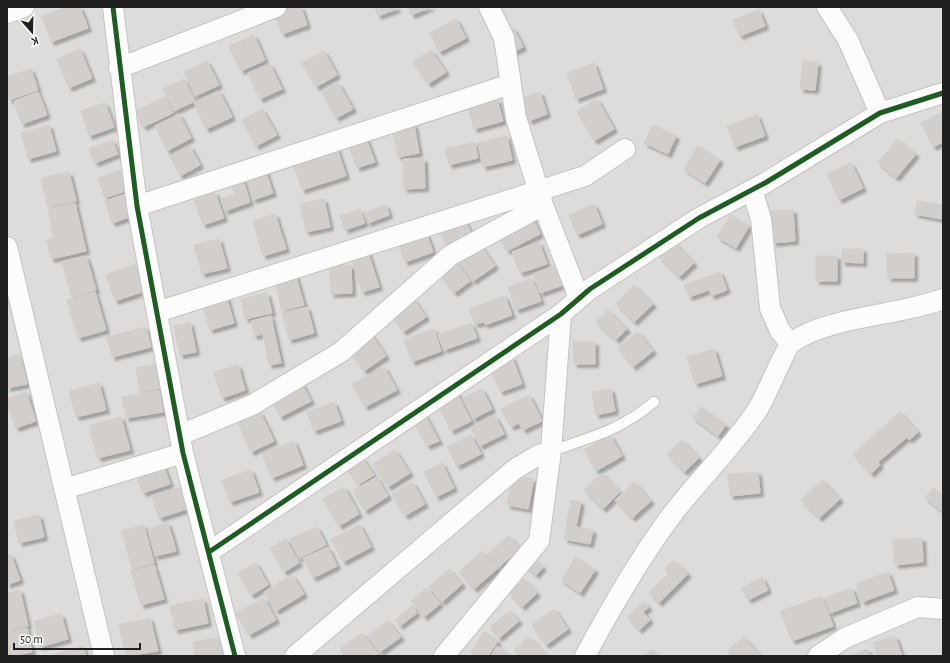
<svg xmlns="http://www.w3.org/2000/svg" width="950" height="663" viewBox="0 0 950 663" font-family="'Alegreya Sans',sans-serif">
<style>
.residential{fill:#dddcda}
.building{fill:#d1cecc;stroke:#d1cdca;filter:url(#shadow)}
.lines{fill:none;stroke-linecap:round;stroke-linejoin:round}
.lane-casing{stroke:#c4c3c1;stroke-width:12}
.street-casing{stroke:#c4c3c1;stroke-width:22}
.lane{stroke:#fcfcfc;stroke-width:10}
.street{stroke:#fcfcfc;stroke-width:20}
.cycleway-casing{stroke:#fff;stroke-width:8}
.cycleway{stroke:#1b5e20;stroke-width:5}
</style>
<defs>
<filter id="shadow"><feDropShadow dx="3.5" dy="3.5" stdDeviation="1" flood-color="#0004"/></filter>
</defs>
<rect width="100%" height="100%" fill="#eeece9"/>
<path class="residential" d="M7 7H943V656H7Z"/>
<path class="building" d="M67 7H80L88 28 51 42 42 16Z
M288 7H301L307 25 282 34 274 12Z
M375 7H396L397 9 378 16Z
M408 7H431L411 15Z
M759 10 765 26 740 36 733 20Z
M456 19 466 38 439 52 430 33Z
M513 28 523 47 514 52 503 33Z
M254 35 265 60 241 71 229 46Z
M80 49 92 78 69 88 57 59Z
M431 50 446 72 428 84 413 62Z
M324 51 337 75 316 87 302 63Z
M207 61 219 85 195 96 184 72Z
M803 61 818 63 815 90 800 89Z
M594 63 603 89 576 99 567 73Z
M270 64 282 89 260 99 248 73Z
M31 69 38 90 9 100 7 77Z
M184 79 195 101 174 111 163 89Z
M338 83 353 109 336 118 322 92Z
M219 91 232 117 206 129 194 103Z
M38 92 47 115 22 124 14 101Z
M540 92 547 114 529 121 522 98Z
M165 97 173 113 143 127 135 111Z
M497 99 503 121 474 129 468 107Z
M597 99 614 129 594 141 577 111Z
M105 103 114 127 89 136 81 111Z
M262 109 277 135 256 146 242 120Z
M943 112V142L933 147 921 123Z
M179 114 191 138 167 151 155 126Z
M757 115 765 136 735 147 727 126Z
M414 124 419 153 398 157 392 128Z
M49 125 56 151 28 159 21 133Z
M653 125 676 136 668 154 644 143Z
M365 136 375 162 357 168 348 143Z
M507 136 512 160 483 167 478 143Z
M898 139 916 154 896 178 878 163Z
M112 140 118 154 95 163 89 149Z
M475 142 478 158 449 165 445 149Z
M190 146 200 165 180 176 170 156Z
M698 146 720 160 705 183 684 169Z
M337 148 346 176 302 190 293 162Z
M403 159H424L425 188 404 189Z
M851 163 863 188 839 200 827 174Z
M265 169 273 193 253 200 245 176Z
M121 170 128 190 105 198 98 178Z
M69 172 76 201 48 207 41 178Z
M242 176 250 202 225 211 221 199 235 194 230 180Z
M215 192 224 218 203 225 194 199Z
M128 193 135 215 112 223 105 201Z
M324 199 330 227 306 232 300 204Z
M917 201 943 205 941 219 915 214Z
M75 203 86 251 51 259 47 240 54 238 48 209Z
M594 204 602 224 577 235 569 215Z
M386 205 389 215 368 223 364 213Z
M360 209 365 223 345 230 340 216Z
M793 210 795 241 773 243 771 211Z
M275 214 286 249 263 256 253 221Z
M731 215 749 226 736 248 717 237Z
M463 216 472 235 447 247 438 227Z
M531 216 540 234 507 251 497 233Z
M426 233 433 252 405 262 398 243Z
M219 239 227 268 202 274 194 245Z
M478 242 495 266 473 281 457 257Z
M539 242 547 264 520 273 512 252Z
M674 242 694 263 679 277 659 257Z
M366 246 379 287 362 292 349 251Z
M842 249H863V263L842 262Z
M914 253V278H888L887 254Z
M86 256 96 290 72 297 62 262Z
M816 256H837V281H816Z
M453 258 470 281 454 293 436 270Z
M135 264 145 291 115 301 106 275Z
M559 264 566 284 540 293 533 274Z
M351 265 352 293 331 294 329 266Z
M720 272 727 290 711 296 709 290 689 297 684 285Z
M295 273 304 305 282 311 274 278Z
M532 278 541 301 516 310 508 287Z
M634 285 653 304 634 322 616 304Z
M95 292 106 330 78 338 67 300Z
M267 293 272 313 245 319 241 299Z
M226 296 234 323 210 330 202 303Z
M505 296 512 315 485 325 484 322 475 324 469 309Z
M413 298 426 317 403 332 390 313Z
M307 307 314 333 289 340 282 313Z
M608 310 627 329 616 340 596 322Z
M271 316 281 363 269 365 263 334 254 336 251 321Z
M190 323 196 352 180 355 174 326Z
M471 323 477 338 444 350 438 335Z
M146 327 151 347 112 357 107 337Z
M434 329 441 351 412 362 404 340Z
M638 332 653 351 633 367 618 348Z
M371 334 386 356 364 371 349 350Z
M573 342H595V364H574Z
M714 349 722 376 695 384 687 357Z
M20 354 27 384 7 388V358Z
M512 357 522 384 500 392 490 365Z
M155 364 160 388 140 392 136 368Z
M238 365 245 390 222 398 214 372Z
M384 367 397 390 365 407 352 384Z
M301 382 311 401 280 417 270 397Z
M99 383 106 410 76 417 69 391Z
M482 389 492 409 473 419 463 398Z
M611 389 615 411 596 415 592 392Z
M159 390 163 412 126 418 122 397Z
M456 391 471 421 451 431 436 400Z
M26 392 36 421 16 428 7 404V399Z
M529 395 542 421 523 430 519 423 511 427 501 409Z
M334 402 341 421 314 431 307 412Z
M701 407 726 425 718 436 693 418Z
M260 412 274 441 251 452 238 422Z
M900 412 918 432 909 440 907 437 878 462 880 465 871 474 853 454Z
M424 413 439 441 427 446 412 419Z
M495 416 504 434 480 446 471 428Z
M121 417 130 450 98 458 89 426Z
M471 435 481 454 457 466 447 447Z
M610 435 622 456 596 471 584 450Z
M682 440 699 458 684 472 667 454Z
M294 441 303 465 272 478 262 454Z
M395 450 410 473 388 487 373 464Z
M362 457 374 475 358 485 346 467Z
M442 463 454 488 436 497 424 472Z
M163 464 170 484 143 493 136 474Z
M251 470 259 492 230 502 222 480Z
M758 472 760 493 730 496 728 475Z
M602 473 620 492 603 509 584 490Z
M513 475 534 479 528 509 507 505Z
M376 477 388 496 365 511 353 491Z
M822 480 840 499 819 518 801 500Z
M412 482 425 504 405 516 392 494Z
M634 482 651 501 632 518 615 500Z
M180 487 187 509 159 518 152 496Z
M344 487 359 514 339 526 323 499Z
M933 488 943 496V512L925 498Z
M571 500 581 502 576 527 593 530 590 544 564 539Z
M39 515 44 537 19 543 14 521Z
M168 523 176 551 155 556 148 529Z
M144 525 154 563 132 569 122 531Z
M360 525 371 547 343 562 331 539Z
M317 527 326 545 299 558 290 539Z
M509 536 520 549 499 567 488 553Z
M922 538 923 562 895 565 893 540Z
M286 539 299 563 284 572 270 548Z
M328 547 337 566 313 578 303 558Z
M482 551 498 568 474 589 459 572Z
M11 555 20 580 7 585V556Z
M529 555 543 567 536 575 522 563Z
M576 557 595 570 580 593 561 580Z
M673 560 688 574 659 603 649 592 669 573 665 569Z
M256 563 268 585 251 595 238 573Z
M154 565 164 599 141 605 131 571Z
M449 569 462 584 442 602 429 587Z
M888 572 894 590 862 602 856 584Z
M292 575 304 594 276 611 264 592Z
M762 577 768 590 748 600 742 588Z
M524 579 537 593 522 607 509 593Z
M427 588 440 604 424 617 411 601Z
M852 588 857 603 830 613 825 598Z
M20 590 28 626 8 630 7 593Z
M822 596 833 626 792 641 781 611Z
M264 598 276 620 249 635 236 613Z
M203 599 208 623 175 630 170 606Z
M644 602 649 607 643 612 650 620 639 630 627 617Z
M412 606 417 613 400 626 395 620Z
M554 609 568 629 546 645 532 625Z
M510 611 519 621 499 638 490 627Z
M61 614 68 639 40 647 34 621Z
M150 618 158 651 126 656 119 625Z
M388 621 401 637 380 652 368 636Z
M27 628 32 652 7 656V632Z
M484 632 498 641 488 656H475L471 653Z
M362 633 378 654 376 656H345L340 649Z
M895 636 902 656H877L873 643Z
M221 637 224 656H195L193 642Z
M529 637 547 656H519L514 650Z
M744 637 760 656H732L727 651Z
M83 646 86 656H56L55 654Z
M497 646 512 656H491Z
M651 649 659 656H644Z
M867 649 869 656H849Z"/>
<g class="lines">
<g class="lane-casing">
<path id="lane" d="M551 451C592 437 619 431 654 402"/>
</g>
<g class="street-casing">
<path id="street" d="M113 7 137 206 183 453 235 656
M489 7 504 38 516 118 543 205 579 298
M827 7 848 40 880 113
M7 13 24 7
M119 68 276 7
M752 190 761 219 770 308 780 331 790 343
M137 206 511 84
M7 247 104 656
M157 312 585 176 625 149
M180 435 252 405 341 352 451 255 543 205
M64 489 183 453
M209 552 561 314 590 289 699 218 765 183 880 113 943 93
M295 656 515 469 537 456 551 451
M444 656 539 541 551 451 561 314
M585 656C612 606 640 557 674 512 701 477 734 446 758 409 765 398 787 345 792 342 832 316 897 316 943 299
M818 656 845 638 918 607 943 609"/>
</g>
<use href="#lane" class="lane"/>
<use href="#street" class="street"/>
<g class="cycleway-casing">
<path id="cycleway" d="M113 7 137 206 183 453 235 656
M209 552 561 314 590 289 699 218 765 183 880 113 943 93"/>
</g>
<use href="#cycleway" class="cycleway"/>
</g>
<rect width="950" height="663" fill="none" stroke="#202020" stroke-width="16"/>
<g transform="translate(32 32) rotate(160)" stroke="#ffffff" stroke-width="3" paint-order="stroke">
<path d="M0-3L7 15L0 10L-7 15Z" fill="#202020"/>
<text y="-6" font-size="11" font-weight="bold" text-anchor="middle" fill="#202020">K</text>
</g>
<path d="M14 643v6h126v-6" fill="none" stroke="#202020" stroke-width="2"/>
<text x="20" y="643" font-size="12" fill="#202020" stroke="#ffffff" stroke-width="3" paint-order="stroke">50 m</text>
</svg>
